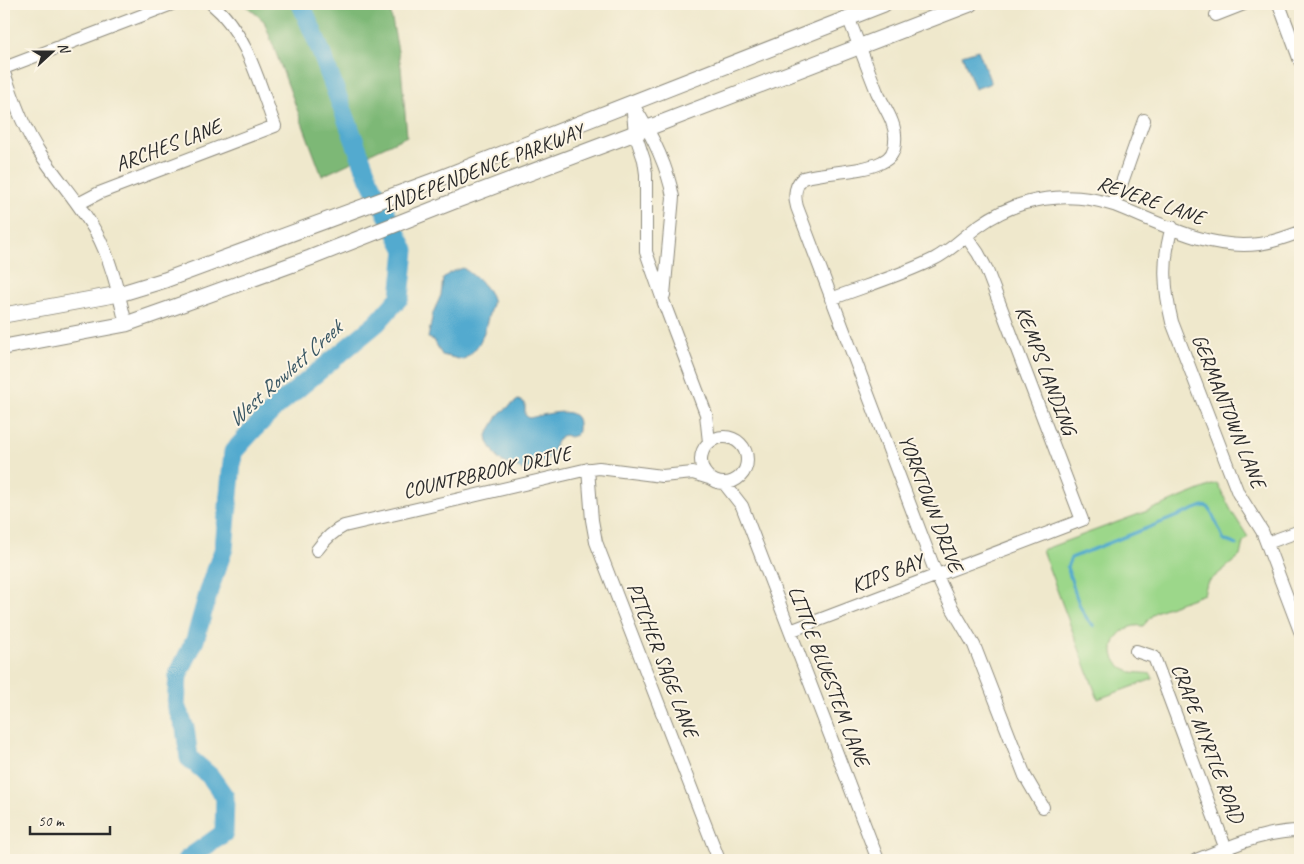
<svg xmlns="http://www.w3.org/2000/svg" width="1304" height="864" viewBox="0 0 1304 864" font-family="Caveat,sans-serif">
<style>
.green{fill:#9cd78a;stroke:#64815a}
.forest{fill:#7db876;stroke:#547250}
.water{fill:#52aacf;stroke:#3e6a7d}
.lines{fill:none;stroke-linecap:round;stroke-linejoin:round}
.stream{stroke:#52aacf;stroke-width:3}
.river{stroke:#52aacf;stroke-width:19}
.minor-casing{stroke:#8d8a7c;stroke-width:14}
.major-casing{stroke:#8d8a7c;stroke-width:17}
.minor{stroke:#fff;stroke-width:12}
.major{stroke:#fff;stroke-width:15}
.labels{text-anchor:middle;stroke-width:4;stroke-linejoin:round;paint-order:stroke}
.street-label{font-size:21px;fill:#2b2b2b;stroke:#fcf5e5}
.water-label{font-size:22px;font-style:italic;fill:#395764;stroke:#fcf5e5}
</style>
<rect width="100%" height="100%" fill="#fcf5e5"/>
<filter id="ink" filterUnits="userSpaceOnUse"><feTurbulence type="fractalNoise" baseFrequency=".02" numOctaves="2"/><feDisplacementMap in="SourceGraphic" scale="10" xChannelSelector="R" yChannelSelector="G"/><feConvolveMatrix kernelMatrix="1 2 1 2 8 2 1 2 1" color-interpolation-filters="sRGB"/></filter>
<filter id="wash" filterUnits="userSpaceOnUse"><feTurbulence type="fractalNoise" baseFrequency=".0096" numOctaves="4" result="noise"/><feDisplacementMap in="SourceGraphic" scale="20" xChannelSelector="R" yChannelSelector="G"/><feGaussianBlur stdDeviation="1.12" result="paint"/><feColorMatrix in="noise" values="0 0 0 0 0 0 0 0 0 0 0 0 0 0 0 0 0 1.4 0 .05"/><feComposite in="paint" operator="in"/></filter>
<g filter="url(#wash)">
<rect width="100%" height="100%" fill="#efe8cc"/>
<path class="green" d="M1217 483 1232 512 1248 537 1243 542 1240 556 1207 583 1204 594 1155 612 1143 626C1117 622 1101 654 1124 669 1132 674 1142 672 1151 674L1153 679 1098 699 1042 550 1150 510Z"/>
<path class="forest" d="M244 4H389L401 67 407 136 322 176 264 21Z"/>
<path class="water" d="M978 50 991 83 975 89 962 55Z
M463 268C473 275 489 287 492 299 493 305 490 309 489 314 483 336 482 346 463 360L442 355 434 340 428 338 433 313 441 295 443 279 449 273Z
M518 400 525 403V415L529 418C541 416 578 403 578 424 578 429 579 430 576 435L570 437 565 435 561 436 556 443 551 456 531 469 522 470 499 460 488 442 487 435 500 413Z"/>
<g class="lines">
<path class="stream" d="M1094 626C1078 613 1074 586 1067 567L1071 558 1203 506 1208 507 1211 511 1224 540 1237 545"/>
<path class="river" d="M186 860 224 833 225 797 210 776 189 758 185 728 176 706 178 675 195 640 210 587 224 548 233 452 253 430 277 406 377 323 400 297 405 250 369 179 316 39 301 4"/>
</g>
</g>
<g filter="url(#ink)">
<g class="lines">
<g class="minor-casing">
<path id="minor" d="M1279 4 1300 61
M1216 15 1244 4
M848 17C858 42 867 67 877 92 884 107 897 124 895 141 895 151 891 158 882 162 859 173 828 171 803 178 794 186 794 196 797 207L937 576 951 606 974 645 1025 776 1043 807
M4 68 172 4
M4 73C14 100 23 128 40 153 59 182 84 208 100 240 113 267 119 296 126 324
M632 103 635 133 644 160 646 174V252L664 303 706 414 709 442
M633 105C651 133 667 164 673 197L664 295
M78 204 99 193 275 126C259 84 247 33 212 4
M1114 205 1144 120
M1172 227C1162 260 1164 289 1172 322L1238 493 1262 531 1300 631
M831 299C865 286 902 275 934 259 952 250 964 236 980 225 1019 197 1069 190 1114 205 1160 223 1210 251 1259 244 1273 242 1287 237 1300 232
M701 460a23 23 0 1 1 46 0a23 23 0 1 1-46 0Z
M588 469 592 520 596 542 719 860
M724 483 742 506 878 860
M1267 543 1300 531
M317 550C325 539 332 532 344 526L584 470 599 468 662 476 693 473 709 478
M790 631 1082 520 986 268 978 253 966 236
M1136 651 1154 657 1230 860
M1196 860C1230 847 1263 831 1300 831"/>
</g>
<g class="major-casing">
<path id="major" d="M4 315 119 294 165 280 433 181 884 4
M4 347 126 324 177 306 310 258 452 202 635 133 970 4"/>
</g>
<use href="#minor" class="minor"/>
<use href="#major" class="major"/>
</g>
</g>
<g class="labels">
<g class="street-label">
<text transform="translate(168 145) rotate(-21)" y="7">ARCHES LANE</text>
<text transform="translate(483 168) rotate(-21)" y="7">INDEPENDENCE PARKWAY</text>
<text transform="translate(1151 200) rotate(19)" y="7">REVERE LANE</text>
<text transform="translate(1046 370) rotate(69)" y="7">KEMPS LANDING</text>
<text transform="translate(1229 411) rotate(68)" y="7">GERMANTOWN LANE</text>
<text transform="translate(487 472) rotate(-13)" y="7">COUNTRBROOK DRIVE</text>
<text transform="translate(931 503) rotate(69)" y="7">YORKTOWN DRIVE</text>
<text transform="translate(887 573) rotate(-21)" y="7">KIPS BAY</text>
<text transform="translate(663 660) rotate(69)" y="7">PITCHER SAGE LANE</text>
<text transform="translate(829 676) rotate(69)" y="7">LITTLE BLUESTEM LANE</text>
<text transform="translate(1208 743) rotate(69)" y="7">CRAPE MYRTLE ROAD</text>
</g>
<g class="water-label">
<text transform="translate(284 373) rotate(-42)" y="8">West Rowlett Creek</text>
</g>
</g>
<rect width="1304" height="864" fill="none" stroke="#fcf5e5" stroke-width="20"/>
<g transform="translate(52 52) rotate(69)" stroke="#fcf5e5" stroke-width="4" paint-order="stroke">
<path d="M0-4L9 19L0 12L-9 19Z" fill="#2b2b2b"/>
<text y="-8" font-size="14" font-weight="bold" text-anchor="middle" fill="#2b2b2b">N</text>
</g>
<path d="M30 826v8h80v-8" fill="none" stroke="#2b2b2b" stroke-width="2.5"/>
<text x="38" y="826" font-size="15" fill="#2b2b2b" stroke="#fcf5e5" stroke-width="4" paint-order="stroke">50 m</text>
</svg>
